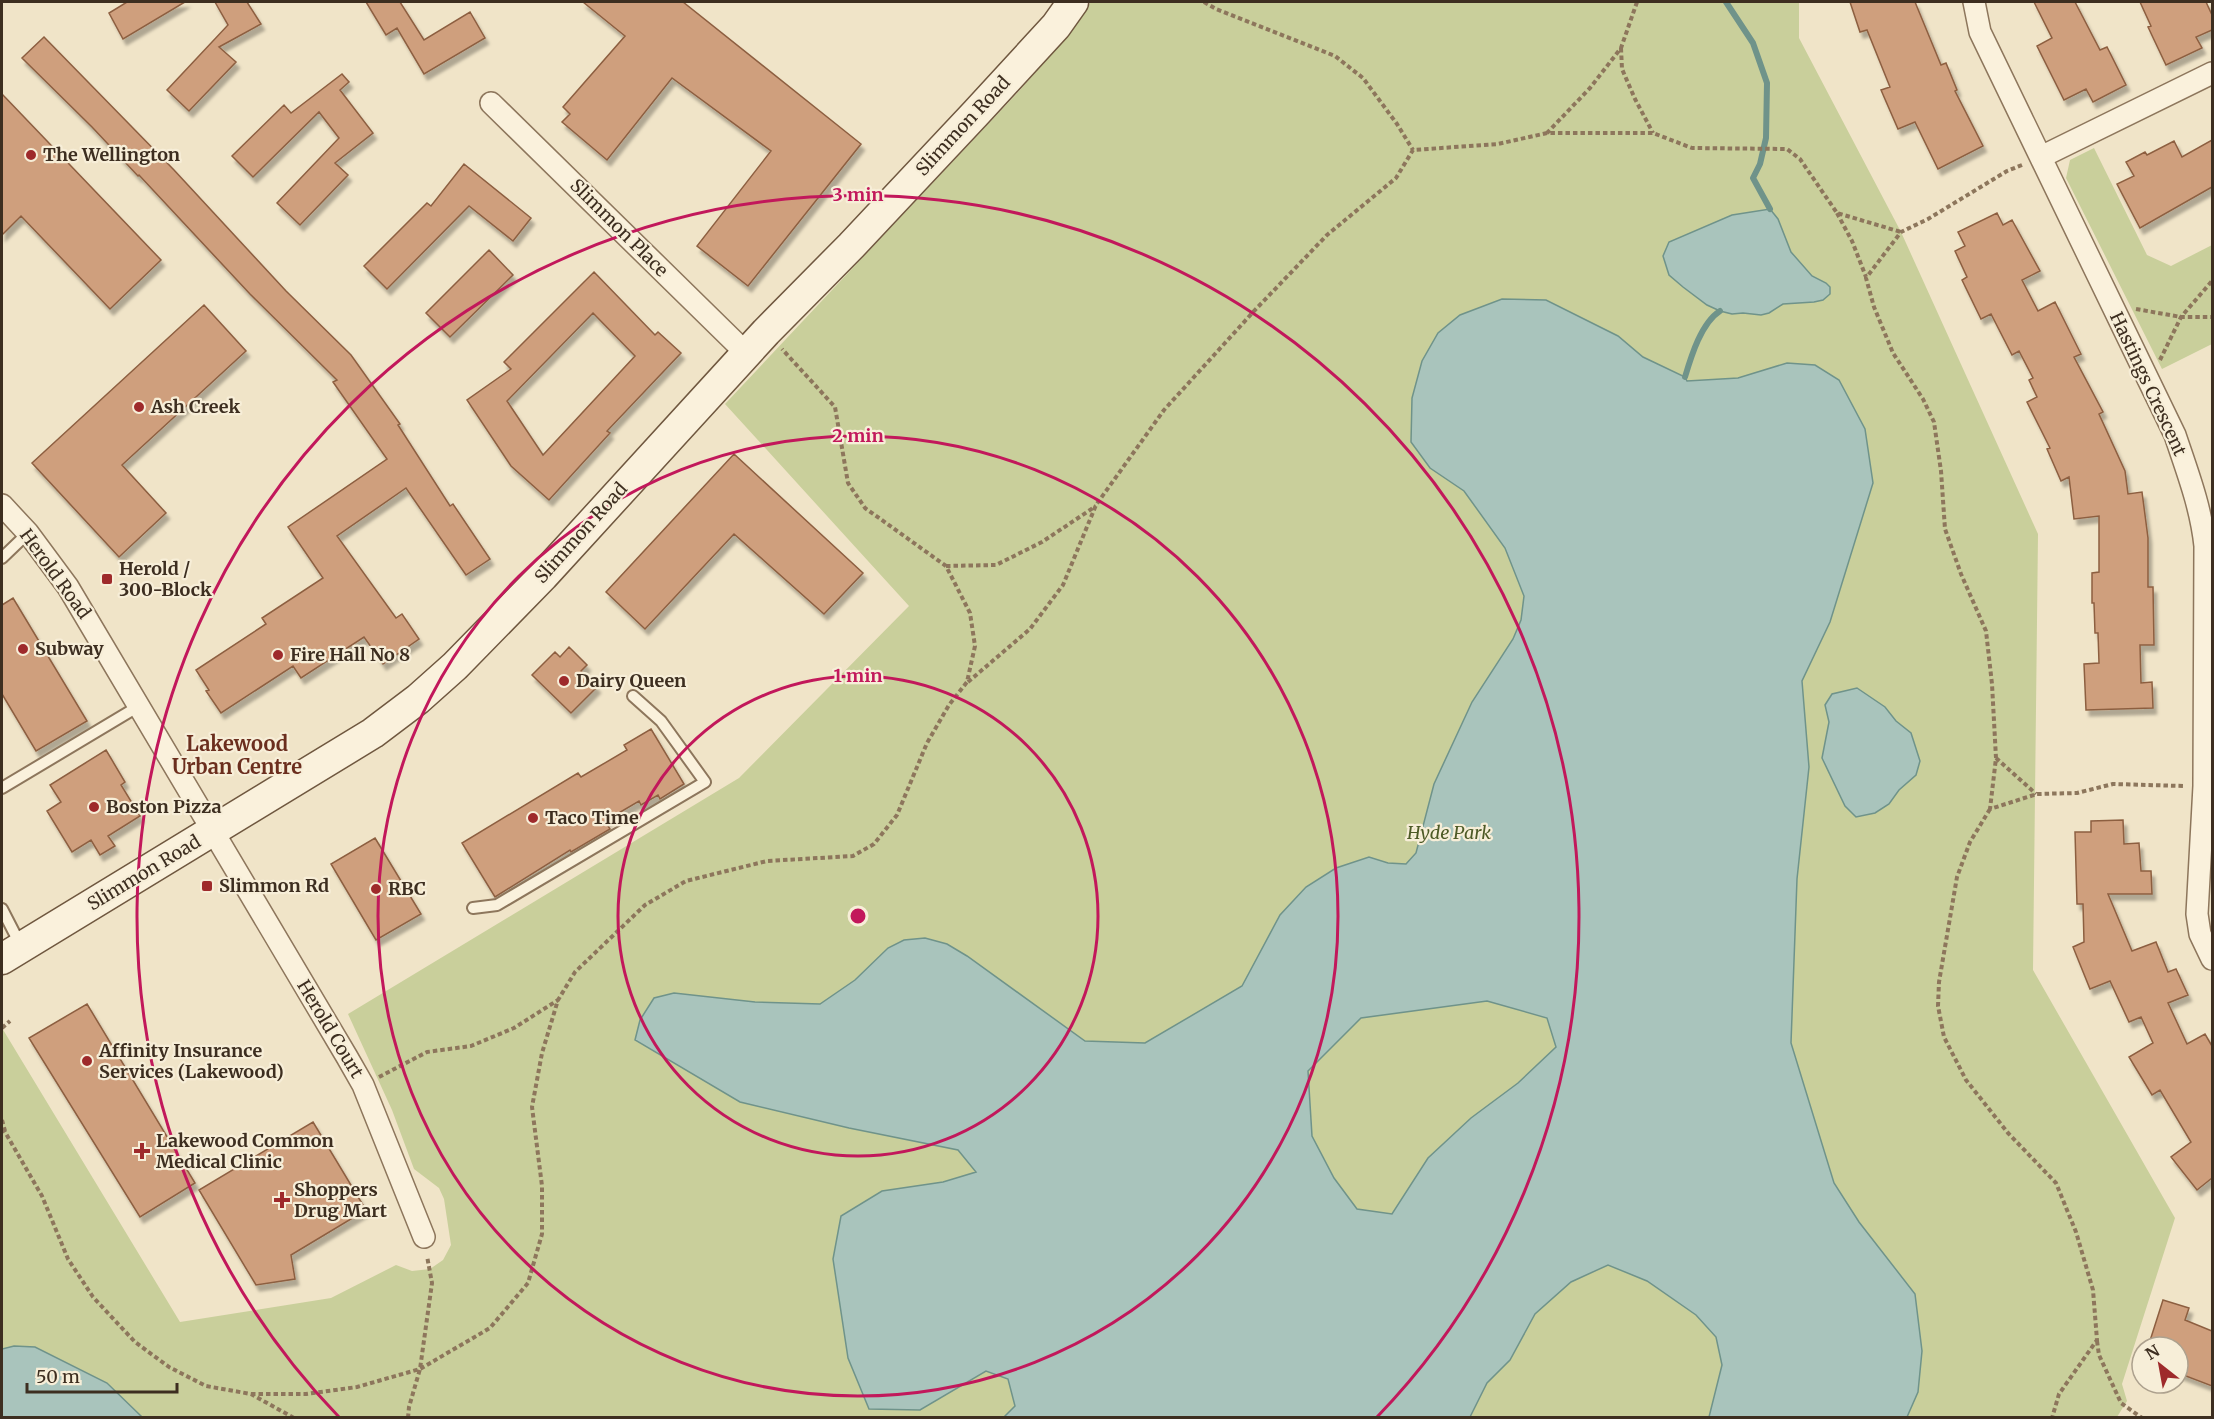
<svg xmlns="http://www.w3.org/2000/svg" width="2214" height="1419" viewBox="0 0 2214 1419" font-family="Merriweather,serif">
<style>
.green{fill:#c9cf9b}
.water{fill:#a9c4bc;stroke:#6f938a;stroke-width:1.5;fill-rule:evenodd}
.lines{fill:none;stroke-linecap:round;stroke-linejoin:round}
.stream{stroke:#6f938a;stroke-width:6}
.building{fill:#cf9f7d;stroke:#8d5f41;stroke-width:1.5;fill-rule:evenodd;filter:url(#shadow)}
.lane-casing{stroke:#8d765c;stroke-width:14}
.street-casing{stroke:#8d765c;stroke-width:24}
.secondary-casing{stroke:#6f573f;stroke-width:33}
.path{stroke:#8d765c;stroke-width:4;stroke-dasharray:4.5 3;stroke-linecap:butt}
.lane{stroke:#faf1dc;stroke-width:10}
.street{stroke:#faf1dc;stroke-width:21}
.secondary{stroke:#faf1dc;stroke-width:30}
.ring{fill:none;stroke:#c2185b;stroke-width:3}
.poi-dot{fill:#9e2a2b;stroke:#f7eed8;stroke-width:2}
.labels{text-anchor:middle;stroke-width:4.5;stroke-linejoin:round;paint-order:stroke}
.street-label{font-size:18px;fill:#3d2e20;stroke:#f7eed8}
.poi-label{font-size:18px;font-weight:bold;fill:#3d2e20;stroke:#f7eed8;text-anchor:start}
.park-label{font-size:18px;font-style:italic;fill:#4d5a26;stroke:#f7eed8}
.neighbourhood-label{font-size:20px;font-weight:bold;fill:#6b2e1e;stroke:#f7eed8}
.centre{fill:#c2185b;stroke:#f7eed8;stroke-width:3}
.ring-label{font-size:18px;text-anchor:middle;font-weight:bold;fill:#c2185b;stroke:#f7eed8;stroke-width:4.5;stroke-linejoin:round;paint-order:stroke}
</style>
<defs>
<filter id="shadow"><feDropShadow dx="3.5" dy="6" stdDeviation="1.5" flood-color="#0004"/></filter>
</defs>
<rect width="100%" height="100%" fill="#f0e4c8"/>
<path class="green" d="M1091 2H1799V38L1901 232 2038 534 2033 970 2175 1218 2122 1384 2127 1401 2117 1417H2V1028L180 1322 331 1298 396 1265 412 1271 430 1269 443 1260 451 1245 444 1199 439 1188 414 1169 392 1110 348 1014 739 778 909 606 725 404 1020 90 1063 41Z
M2094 148 2147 255 2171 266 2212 245V344L2162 369 2066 178 2070 160Z"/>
<path class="water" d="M1770 209 1778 219 1791 252 1812 276 1826 283 1830 287V294L1823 300 1814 302 1783 304 1769 313 1761 315 1743 313 1732 314 1720 311 1707 305 1683 287 1669 275 1663 256 1669 242 1732 215Z
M1502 299 1546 300 1618 336 1643 357 1685 377 1687 381 1738 378 1787 363 1815 365 1839 380 1865 429 1873 483 1830 622 1802 681 1809 767 1797 879 1791 1043 1834 1183 1859 1222 1915 1294 1922 1351 1918 1392 1907 1417H1709L1722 1365 1716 1337 1696 1315 1647 1281 1608 1265 1571 1282 1535 1314 1510 1360 1487 1383 1470 1417H1004L1015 1406 1008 1379 986 1371 920 1410 869 1409 848 1358 833 1259 841 1216 882 1191 943 1182 976 1172 958 1150 849 1128 740 1102 635 1040 640 1020 654 998 674 993 755 1002 820 1004 855 980 888 948 904 940 925 938 947 944 967 956 1085 1041 1145 1043 1242 986 1280 915 1306 887 1336 868 1369 857 1388 863 1406 864 1416 853 1434 784 1472 702 1513 639 1521 620 1524 596 1505 548 1464 491 1430 468 1411 442 1412 398 1422 361 1438 333 1460 315ZM1487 1001 1547 1018 1556 1047 1518 1083 1471 1118 1428 1158 1392 1214 1357 1209 1334 1178 1312 1136 1308 1071 1361 1018Z
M1857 688 1885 707 1896 721 1911 733 1920 761 1916 775 1899 790 1889 804 1875 813 1856 817 1845 806 1822 758 1829 722 1825 705 1832 694Z
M14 1346 35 1347 107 1383 142 1417H2V1349Z"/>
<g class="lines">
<path class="stream" d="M1726 2 1753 43 1767 83 1766 138 1760 164 1753 178 1770 209
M1685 377C1691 357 1701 323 1720 311"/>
</g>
<path class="building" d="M127 2H185L123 39 109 13Z
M215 2H247L261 24 219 47 236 62 189 111 167 90 228 25Z
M366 2H400L424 40 470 12 485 38 424 74 397 28 386 35Z
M583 2H683L861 144 748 286 697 246 771 151 672 78 607 160 562 122 570 114 563 107 625 36Z
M1850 2H1915L1941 65 1946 63 1957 90 1955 91 1983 146 1938 169 1915 122 1898 129 1881 90 1890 87 1867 30 1860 32Z
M2034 2H2075L2100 50 2107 47 2126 85 2093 102 2086 89 2064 100 2037 46 2052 38Z
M2140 2H2206L2212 15V30L2196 37 2202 48 2166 65 2148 27 2151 26Z
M44 37 174 170 286 291 351 355 400 424 398 425 450 506 453 504 490 559 466 575 406 488 337 536 396 618 402 614 419 639 383 664 364 637 301 678 293 666 221 713 206 691 209 690 196 670 266 624 262 618 323 578 288 527 387 459 333 382 337 380 250 294 139 175 138 176 92 127 22 58Z
M342 74 349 82 340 90 373 133 335 163 348 175 300 225 277 203 339 138 319 112 253 177 232 156 284 105 291 113Z
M2 94 161 260 110 309 21 216 2 235Z
M2212 140V187L2140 228 2117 184 2134 176 2126 162 2145 152 2147 155 2174 141 2182 157Z
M464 164 531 218 513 241 469 206 387 289 364 266 427 203 431 206Z
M1997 213 2003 225 2012 220 2040 271 2022 280 2038 311 2055 302 2081 354 2074 357 2103 412 2099 414 2125 471 2128 494 2142 492 2148 538V587H2153L2154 645H2140L2141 683 2152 682 2153 708 2086 710 2084 664 2099 663 2098 633H2095L2094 603H2092V573L2099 572V516L2074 519 2069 477 2061 481 2047 449 2050 448 2027 402 2037 397 2029 380 2033 378 2019 351 2012 355 1991 314 1981 319 1962 280 1967 277 1955 251 1965 246 1958 232Z
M489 250 513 275 450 337 426 313Z
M594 272 655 335 658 332 681 353 607 431 610 433 549 500 511 466 467 400 511 369 504 362ZM593 313 635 356 543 455 507 401Z
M204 305 246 351 122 465 166 513 119 557 32 463Z
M734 454 863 573 824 614 734 534 645 629 606 592Z
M13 598 87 721 36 751 2 694V605Z
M569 647 587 665 581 671 597 687 571 713 532 675 555 652 560 657Z
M651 729 684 784 660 799 658 795 641 805 639 801 605 821 610 829 571 852 570 850 495 897 462 843 578 773 581 777 627 750 624 745Z
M106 750 125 782 121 785 140 816 108 836 115 846 100 855 91 840 72 852 47 811 61 802 50 785Z
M2123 820 2124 844 2139 843 2141 871H2151L2152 894H2108L2132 951 2156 942 2168 972 2176 969 2188 995 2168 1003 2187 1044 2205 1034 2212 1046V1178L2197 1190 2171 1157 2191 1142 2160 1090 2152 1095 2129 1057 2153 1043 2141 1017 2129 1022 2110 981 2090 989 2073 947 2084 942 2083 904H2077L2075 832H2091V821Z
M375 838 421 914 376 940 331 864Z
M87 1004 195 1183 140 1217 29 1038Z
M313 1122 366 1210 291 1255 295 1279 256 1285 199 1190Z
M2163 1300 2189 1308 2185 1320 2212 1331V1386L2178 1373V1347H2148Z"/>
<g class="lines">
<g class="lane-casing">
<path id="lane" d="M2 558 28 533
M2 788 139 706
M473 908 497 905 705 782 661 721 633 696
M2 909 21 946"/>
</g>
<g class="street-casing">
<path id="street" d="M1974 2 1980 32 2175 435C2187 471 2201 507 2205 546L2204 786H2212
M491 103 747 354
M2041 157 2212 73
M2 505 28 533 68 587 347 1057 363 1085 424 1237
M2204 786 2197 914 2200 934 2212 959"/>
</g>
<g class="secondary-casing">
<path id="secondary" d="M2 959 373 733 418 699 455 666 543 576 766 332 851 246 976 113 1056 26 1073 2"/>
</g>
<path class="path" d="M1204 2 1216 9 1335 56 1363 78 1397 124 1413 150
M1637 2 1621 48 1590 88 1547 133H1653L1692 148 1787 149 1800 159 1837 213 1901 232
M1621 48 1622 69 1635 99 1653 133
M2022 165 2007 171 1928 219 1901 232 1866 278 1874 307 1893 353 1923 399 1934 422 1941 471 1945 529 1961 574 1986 631 1992 684 1996 758 1990 809 2037 794 2077 793 2113 784 2183 786V788
M1837 213 1852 241 1866 277
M2136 309 2181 317H2212
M2160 360 2181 317 2212 281
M946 566 996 565 1042 542 1096 506
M968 682 1030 629 1063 585 1096 505 1164 410 1255 310 1327 235 1396 178 1413 150 1498 144 1547 133
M1996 758 2036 794
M1990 809 1970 842 1957 877 1939 982 1938 1006 1944 1037 1966 1080 2008 1133 2056 1183 2076 1232 2093 1290 2097 1340 2059 1394 2052 1418
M2 1028 10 1021
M379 1077 427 1052 471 1046 514 1028 558 1000
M2 1120 5 1131
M2 1129 5 1132 42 1196 68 1259 93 1297 135 1342 169 1367 206 1386 251 1394 294 1418
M2097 1341 2099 1355 2121 1403 2142 1418
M251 1394H306L357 1387 420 1369 490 1328 528 1283 542 1234V1186L532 1107 542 1053 558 1000 575 972 645 905 686 881 767 861 853 856 874 844 897 815 927 743 949 705 967 682 975 646 970 613 946 566 865 508 848 483 835 407 782 349
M408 1418 409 1407 420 1369 432 1283 427 1256"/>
<use href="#lane" class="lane"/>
<use href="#street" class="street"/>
<use href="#secondary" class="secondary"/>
</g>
<g class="ring">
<circle cx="858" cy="916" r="240"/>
<circle cx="858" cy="916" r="480"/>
<path d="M339 1417A721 721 0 1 1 1377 1417"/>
</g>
<g class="poi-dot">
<circle cx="31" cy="155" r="6"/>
<circle cx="139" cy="407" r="6"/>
<rect x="101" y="573" width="12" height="12" rx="3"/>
<circle cx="23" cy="649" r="6"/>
<circle cx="278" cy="655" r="6"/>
<circle cx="564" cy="681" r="6"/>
<circle cx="94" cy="807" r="6"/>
<circle cx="533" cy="818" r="6"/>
<rect x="201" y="880" width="12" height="12" rx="3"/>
<circle cx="376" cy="889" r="6"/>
<circle cx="87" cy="1061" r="6"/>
<path d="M139 1142h6v6h6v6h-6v6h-6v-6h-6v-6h6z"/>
<path d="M279 1191h6v6h6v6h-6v6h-6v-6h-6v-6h6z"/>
</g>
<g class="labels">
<g class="street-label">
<text transform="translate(963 126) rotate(-47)" y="6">Slimmon Road</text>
<text transform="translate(619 228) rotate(45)" y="6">Slimmon Place</text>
<text transform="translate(2148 384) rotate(65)" y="6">Hastings Crescent</text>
<text transform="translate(581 533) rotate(-48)" y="6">Slimmon Road</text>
<text transform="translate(55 574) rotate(54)" y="6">Herold Road</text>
<text transform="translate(144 873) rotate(-31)" y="6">Slimmon Road</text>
<text transform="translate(330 1029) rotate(59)" y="6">Herold Court</text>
</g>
<g class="poi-label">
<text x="43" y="161">The Wellington</text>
<text x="151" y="413">Ash Creek</text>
<text x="119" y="575">Herold /<tspan x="119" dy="21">300-Block</tspan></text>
<text x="35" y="655">Subway</text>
<text x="290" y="661">Fire Hall No 8</text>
<text x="576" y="687">Dairy Queen</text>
<text x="106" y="813">Boston Pizza</text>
<text x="545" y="824">Taco Time</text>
<text x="219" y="892">Slimmon Rd</text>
<text x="388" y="895">RBC</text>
<text x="99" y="1057">Affinity Insurance<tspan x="99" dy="21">Services (Lakewood)</tspan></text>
<text x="156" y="1147">Lakewood Common<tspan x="156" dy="21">Medical Clinic</tspan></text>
<text x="294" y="1196">Shoppers<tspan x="294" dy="21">Drug Mart</tspan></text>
</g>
<g class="park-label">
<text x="1449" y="839">Hyde Park</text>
</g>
<g class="neighbourhood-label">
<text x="237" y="751">Lakewood<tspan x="237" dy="23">Urban Centre</tspan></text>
</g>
</g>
<circle cx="858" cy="916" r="9" class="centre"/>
<g class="ring-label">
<text x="858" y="201">3 min</text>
<text x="858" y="442">2 min</text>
<text x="858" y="682">1 min</text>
</g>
<rect width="2214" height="1419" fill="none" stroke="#3d2e20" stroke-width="6"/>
<g transform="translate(2160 1365) rotate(329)"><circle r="28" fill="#f7eed8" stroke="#ada18e" stroke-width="1.5"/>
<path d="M0-4.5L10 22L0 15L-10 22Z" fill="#9e2a2b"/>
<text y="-9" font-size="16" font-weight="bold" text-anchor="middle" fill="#3d2e20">N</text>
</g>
<path d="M27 1383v9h150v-9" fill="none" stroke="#3d2e20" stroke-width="3"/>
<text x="36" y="1383" font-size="18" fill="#3d2e20" stroke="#f7eed8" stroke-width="4.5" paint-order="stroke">50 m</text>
</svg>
